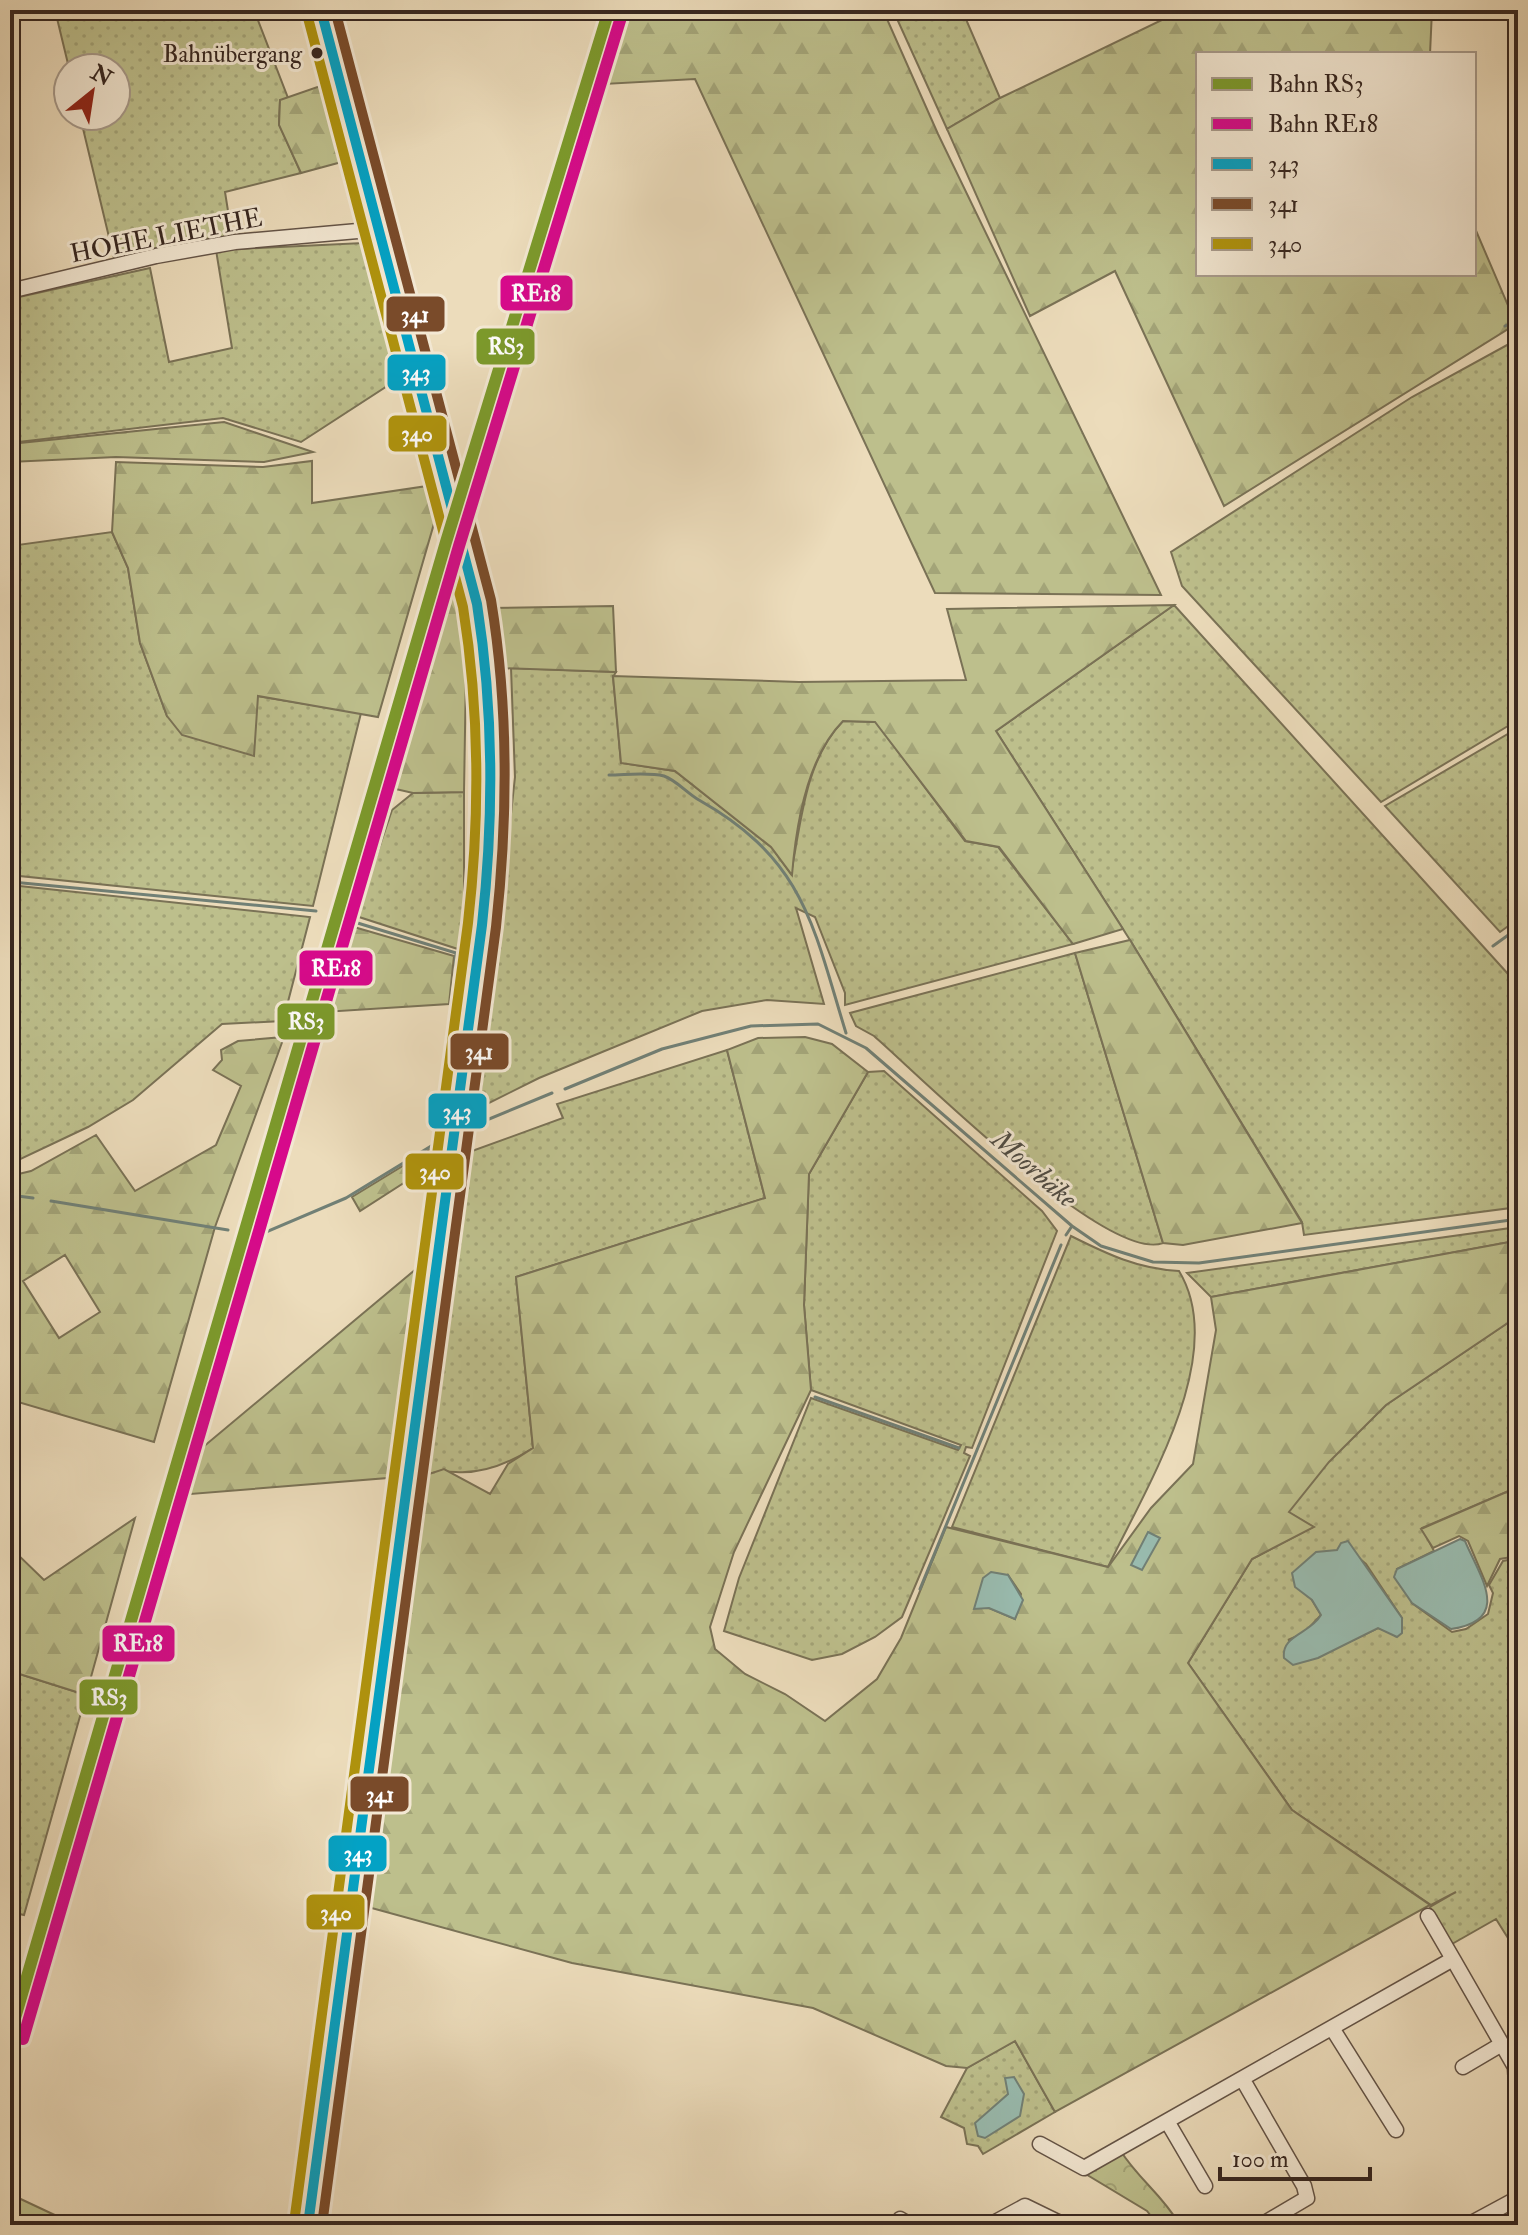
<svg xmlns="http://www.w3.org/2000/svg" width="1528" height="2235" viewBox="0 0 1528 2235" font-family="'IM FELL Double Pica',serif">
<style>
.grass{fill:url(#grass-dots);stroke:#7a7256;stroke-width:2;fill-rule:evenodd}
.forest{fill:url(#forest-firs);stroke:#7a7256;stroke-width:2;fill-rule:evenodd}
.park{fill:url(#park-crowns);stroke:#7a7256;stroke-width:2}
.water{fill:#99bcb0;stroke:#718076;stroke-width:2}
.lines{fill:none;stroke-linecap:round;stroke-linejoin:round}
.stream{stroke:#718076;stroke-width:3}
.minor-casing{stroke:#645447;stroke-width:17}
.minor{stroke:#f3e8d3;stroke-width:14}
.bus-1-casing{stroke:#f3e8d3;stroke-width:16}
.bus-2-casing{stroke:#f3e8d3;stroke-width:16}
.bus-3-casing{stroke:#f3e8d3;stroke-width:16}
.bus-1{stroke:#03a2c5;stroke-width:10}
.bus-2{stroke:#7a4b2a;stroke-width:10}
.bus-3{stroke:#af930d;stroke-width:10}
.rail-1-casing{stroke:#f3e8d3;stroke-width:18}
.rail-2-casing{stroke:#f3e8d3;stroke-width:18}
.rail-1{stroke:#7c9a2b;stroke-width:12}
.rail-2{stroke:#d7098b;stroke-width:12}
.bus-dot{fill:#362620;stroke:#f3e8d3;stroke-width:3}
.labels{text-anchor:middle;stroke-width:6;stroke-linejoin:round;paint-order:stroke}
.bus-label{font-size:24px;fill:#362620;stroke:#f3e8d3;text-anchor:end}
.street-label{font-size:26px;fill:#362620;stroke:#f3e8d3}
.water-label{font-size:28px;font-style:italic;fill:#4f4c44;stroke:#f3e8d3}
.line-badge{stroke:#f3e8d3;stroke-width:3}
.badge-label{font-size:22px;text-anchor:middle;font-weight:bold;fill:#fff}
</style>
<defs>
<pattern id="grass-dots" width="8" height="8" patternUnits="userSpaceOnUse" patternTransform="scale(2)"><rect width="8" height="8" fill="#bdbf8c"/><path d="M2 2h.1M6 6h.1" fill="none" stroke="#a3a478" stroke-width="1.8" stroke-linecap="round"/></pattern>
<pattern id="forest-firs" width="22" height="20" patternUnits="userSpaceOnUse" patternTransform="scale(2)"><rect width="22" height="20" fill="#bdbf8c"/><path d="M5 1l3.5 6h-7zM16 11l3.5 6h-7z" fill="#a3a478"/></pattern>
<pattern id="park-crowns" width="20" height="18" patternUnits="userSpaceOnUse" patternTransform="scale(2)"><rect width="20" height="18" fill="#bdbf8c"/><path d="M2 6a3 3 0 1 1 6 0M12 15a3 3 0 1 1 6 0" fill="none" stroke="#a3a478"/></pattern>
</defs>
<rect width="100%" height="100%" fill="#ecdcbb"/>
<filter id="stains"><feTurbulence type="fractalNoise" baseFrequency=".0025" numOctaves="4"/><feColorMatrix values="0 0 0 0 .2 0 0 0 0 .09 0 0 0 0 .02 0 0 0 .5 -.17"/></filter>
<radialGradient id="worn" r=".72"><stop offset=".6" stop-color="#630" stop-opacity="0"/><stop offset="1" stop-color="#630" stop-opacity=".3"/></radialGradient>
<path class="grass" d="M55 10H254L288 98 280 101 279 124 301 173 225 192 232 236 185 241 114 258 80 116H116V68H69Z
M893 10H962L1000 98 947 129Z
M363 243 401 377 301 442 223 418 10 443V299L150 268 169 362 232 348 216 250Z
M1518 339V720L1381 802 1182 586 1171 552 1412 397Z
M112 532 128 568 140 643 167 716 257 696 361 713 313 906 10 875V546Z
M1174 605 1518 985V1207L1304 1235 1302 1222 1130 940 996 731Z
M511 668 616 672 613 677 621 763 675 771 771 847 791 874C801 823 805 760 843 721L876 722 965 841 998 847 1073 944 845 1005V993L815 917 796 908 824 1004 767 1000 702 1011 539 1078 479 1108 515 777Z
M1518 728V919L1500 932 1385 806Z
M464 792V951L356 916 392 810 413 793Z
M10 885 310 917 283 1021 222 1024 133 1100 88 1127 10 1164Z
M1075 953 1163 1243C1108 1264 921 1077 874 1036L856 1026 850 1013Z
M727 1050 765 1198 516 1277 533 1448C511 1462 484 1474 456 1472 443 1471 438 1471 425 1475L472 1151 563 1118 557 1104Z
M884 1071 1042 1211 1057 1231 972 1448 966 1447 964 1453 970 1456 902 1617 875 1637 842 1654 812 1660 724 1631 739 1578 811 1398 958 1450 961 1445 811 1390 804 1305 809 1174 868 1072Z
M1518 1227V1246L1514 1241 1211 1297 1187 1273Z
M1071 1236C1107 1254 1138 1269 1179 1271 1230 1355 1145 1489 1108 1567L952 1527Z
M1518 1316V1487L1422 1528 1434 1551 1397 1569 1412 1603 1452 1632 1466 1629 1488 1614 1493 1593 1489 1585 1503 1561 1518 1558V1954L1496 1919 1452 1944 1430 1907 1456 1892 1431 1905 1292 1810 1188 1663 1252 1559 1313 1527 1288 1512 1328 1462 1386 1405ZM1353 1553 1366 1564 1402 1618 1387 1631 1378 1628 1349 1642 1288 1640 1304 1633 1321 1615 1312 1600Z
M10 1671 86 1695 24 1915 15 1913 10 1928Z
M1015 2041 1055 2112 983 2154 978 2146 967 2144 964 2128 941 2117 967 2068Z"/>
<path class="forest" d="M626 10H883L938 134 1161 595 935 593 695 79 604 84Z
M1259 10H1432L1430 54H1198V274H1474V226L1516 324 1224 506 1115 271 1030 316 947 129 1000 98 1170 16Z
M329 83 349 160 301 173 279 125 280 100Z
M224 422 313 452 264 462 116 457 10 462V444Z
M312 461V503L434 485 435 520 378 717 258 696 254 756 182 735 167 716 140 643 128 568 112 532 116 462 263 467Z
M457 568 466 671 464 792 413 793 387 787 447 573Z
M1174 605 996 731 1123 929 1073 944 999 847 966 841 875 722 843 721C807 757 796 825 792 875L771 847 675 771 621 763 613 676 799 682 966 680 947 609Z
M613 606 616 672 497 668 487 608Z
M347 925 454 956 449 1004 324 1012Z
M1130 940 1302 1223 1183 1245 1163 1243 1075 953Z
M284 1037 215 1227 154 1442 18 1402 10 1368V1176L31 1171 96 1135 135 1191 216 1145 241 1086 213 1070 222 1060 221 1050 238 1041ZM65 1255 100 1312 59 1338 23 1281Z
M805 1037 832 1044 868 1072 809 1174 804 1305 811 1390 734 1552 710 1627 715 1649 745 1674 785 1694 825 1721 877 1679 901 1638 946 1527 1108 1567 1151 1508 1193 1464 1216 1330 1211 1297 1515 1241 1518 1246V1316L1386 1405 1329 1462 1289 1512 1314 1527 1252 1559 1188 1663 1292 1810 1430 1905 1055 2112 1015 2041 967 2068 946 2066 813 2008 572 1963 357 1904 420 1477 444 1469 490 1494 508 1464 533 1448 516 1277 765 1198 727 1050 758 1038ZM1008 1575 1021 1594 1015 1619 989 1608Z
M442 1142 441 1159 360 1211 352 1197Z
M422 1264 400 1477 166 1496 172 1473Z
M1518 1487V1556L1500 1559 1487 1586 1468 1541 1459 1536 1433 1548 1421 1529Z
M135 1518 86 1695 10 1671V1547L44 1580Z"/>
<path class="park" d="M1120 2150C1139 2180 1161 2193 1180 2225H1158L1147 2211 1084 2173Z
M10 2194 76 2225H10Z"/>
<path class="water" d="M1148 1532 1160 1538 1142 1570 1131 1565Z
M1460 1539 1465 1541C1480 1577 1513 1620 1451 1629L1412 1603 1394 1577 1397 1569Z
M1348 1541 1402 1618V1633L1397 1637 1378 1628 1318 1658 1293 1665 1284 1658C1281 1635 1310 1634 1321 1615L1312 1600 1295 1587 1292 1573 1316 1552 1337 1550 1341 1543Z
M991 1572 1008 1575 1023 1600 1015 1619 989 1608 974 1609 983 1578Z
M1014 2077 1024 2094 1020 2116 985 2138 978 2136 975 2123 1008 2094 1005 2078Z"/>
<g class="lines">
<path class="stream" d="M1505 326 1518 320
M609 775C625 775 648 772 664 776 676 780 688 794 699 800 805 860 813 926 846 1033
M12 882 316 911
M351 921 456 953 453 1012
M1493 946 1518 928
M565 1089 662 1049 751 1026 818 1024 866 1048 1072 1226 1101 1246 1153 1262 1199 1263 1518 1219
M465 1129 552 1093
M10 1195 33 1198
M51 1201 228 1230
M1066 1235 1072 1226
M252 1238 346 1198 441 1140 452 1027
M815 1397 959 1448
M920 1589 1061 1245"/>
<g class="minor-casing">
<path id="minor" d="M10 291 156 256 235 242 380 229
M1428 1916 1453 1959
M1332 2028 1396 2130
M1463 2067 1502 2044
M1243 2080 1304 2186 1307 2198 1268 2221
M1167 2121 1205 2186
M1040 2144 1084 2168 1453 1959 1515 2067 1518 2120
M900 2219 910 2225
M308 2225 482 925C496 816 497 712 477 604L321 10
M990 2225 1025 2206 1064 2225
M1468 2225 1518 2198"/>
</g>
<use href="#minor" class="minor"/>
<g class="bus-1-casing">
<path id="bus-1" d="M308 2225 482 925C494 817 494 712 477 604L321 10"/>
</g>
<g class="bus-2-casing">
<path id="bus-2" d="M322 2225 496 927C508 817 509 709 491 600L335 10"/>
</g>
<g class="bus-3-casing">
<path id="bus-3" d="M294 2223 468 923C480 817 480 713 463 607L307 14"/>
</g>
<use href="#bus-1" class="bus-1"/>
<use href="#bus-2" class="bus-2"/>
<use href="#bus-3" class="bus-3"/>
<g class="rail-1-casing">
<path id="rail-1" d="M10 2035 446 542 609 10"/>
</g>
<g class="rail-2-casing">
<path id="rail-2" d="M23 2039 459 546 622 14"/>
</g>
<use href="#rail-1" class="rail-1"/>
<use href="#rail-2" class="rail-2"/>
</g>
<circle class="bus-dot" cx="317" cy="53" r="7"/>
<g class="labels">
<g class="bus-label">
<text x="302" y="62">Bahnübergang</text>
</g>
<g class="street-label">
<text transform="translate(166 235) rotate(-11)" y="9">HOHE LIETHE</text>
</g>
<g class="water-label">
<text transform="translate(1035 1168) rotate(41)" y="10">Moorbäke</text>
</g>
</g>
<g class="line-badge">
<rect x="499" y="274" width="75" height="38" rx="8" fill="#d7098b"/>
<rect x="385" y="295" width="61" height="38" rx="8" fill="#7a4b2a"/>
<rect x="475" y="327" width="61" height="39" rx="8" fill="#7c9a2b"/>
<rect x="386" y="353" width="61" height="39" rx="8" fill="#03a2c5"/>
<rect x="387" y="414" width="61" height="39" rx="8" fill="#af930d"/>
<rect x="298" y="949" width="76" height="38" rx="8" fill="#d7098b"/>
<rect x="276" y="1002" width="60" height="39" rx="8" fill="#7c9a2b"/>
<rect x="449" y="1032" width="61" height="39" rx="8" fill="#7a4b2a"/>
<rect x="427" y="1092" width="61" height="38" rx="8" fill="#03a2c5"/>
<rect x="404" y="1152" width="61" height="39" rx="8" fill="#af930d"/>
<rect x="101" y="1624" width="75" height="39" rx="8" fill="#d7098b"/>
<rect x="78" y="1678" width="61" height="38" rx="8" fill="#7c9a2b"/>
<rect x="349" y="1775" width="61" height="38" rx="8" fill="#7a4b2a"/>
<rect x="327" y="1834" width="61" height="39" rx="8" fill="#03a2c5"/>
<rect x="305" y="1893" width="61" height="38" rx="8" fill="#af930d"/>
</g>
<g class="badge-label">
<text x="536" y="301">RE18</text>
<text x="415" y="322">341</text>
<text x="506" y="354">RS3</text>
<text x="416" y="380">343</text>
<text x="417" y="441">340</text>
<text x="336" y="976">RE18</text>
<text x="306" y="1029">RS3</text>
<text x="479" y="1059">341</text>
<text x="457" y="1119">343</text>
<text x="435" y="1179">340</text>
<text x="138" y="1651">RE18</text>
<text x="109" y="1705">RS3</text>
<text x="380" y="1802">341</text>
<text x="358" y="1861">343</text>
<text x="336" y="1920">340</text>
</g>
<rect width="1528" height="2235" fill="none" stroke="#ecdcbb" stroke-width="40"/>
<rect x="12" y="12" width="1504" height="2211" fill="none" stroke="#362620" stroke-width="4"/>
<rect x="20" y="20" width="1488" height="2195" fill="none" stroke="#362620" stroke-width="2"/>
<rect x="1196" y="52" width="280" height="224" fill="#f3e8d3" stroke="#a79a8b" stroke-width="2"/>
<rect x="1212" y="78" width="40" height="12" fill="#7c9a2b" stroke="#a79a8b" stroke-width="2"/>
<text x="1268" y="92" font-size="24" fill="#362620">Bahn RS3</text>
<rect x="1212" y="118" width="40" height="12" fill="#d7098b" stroke="#a79a8b" stroke-width="2"/>
<text x="1268" y="132" font-size="24" fill="#362620">Bahn RE18</text>
<rect x="1212" y="158" width="40" height="12" fill="#03a2c5" stroke="#a79a8b" stroke-width="2"/>
<text x="1268" y="172" font-size="24" fill="#362620">343</text>
<rect x="1212" y="198" width="40" height="12" fill="#7a4b2a" stroke="#a79a8b" stroke-width="2"/>
<text x="1268" y="212" font-size="24" fill="#362620">341</text>
<rect x="1212" y="238" width="40" height="12" fill="#af930d" stroke="#a79a8b" stroke-width="2"/>
<text x="1268" y="252" font-size="24" fill="#362620">340</text>
<g transform="translate(92 92) rotate(30)"><circle r="38" fill="#f3e8d3" stroke="#a79a8b" stroke-width="2"/>
<path d="M0-6L14 30L0 20L-14 30Z" fill="#8f2418"/>
<text y="-12" font-size="22" font-weight="bold" text-anchor="middle" fill="#362620">N</text>
</g>
<path d="M1220 2167v12h150v-12" fill="none" stroke="#362620" stroke-width="4"/>
<text x="1232" y="2167" font-size="24" fill="#362620" stroke="#f3e8d3" stroke-width="6" paint-order="stroke">100 m</text>
<rect width="100%" height="100%" filter="url(#stains)"/>
<rect width="100%" height="100%" fill="url(#worn)"/>
</svg>
